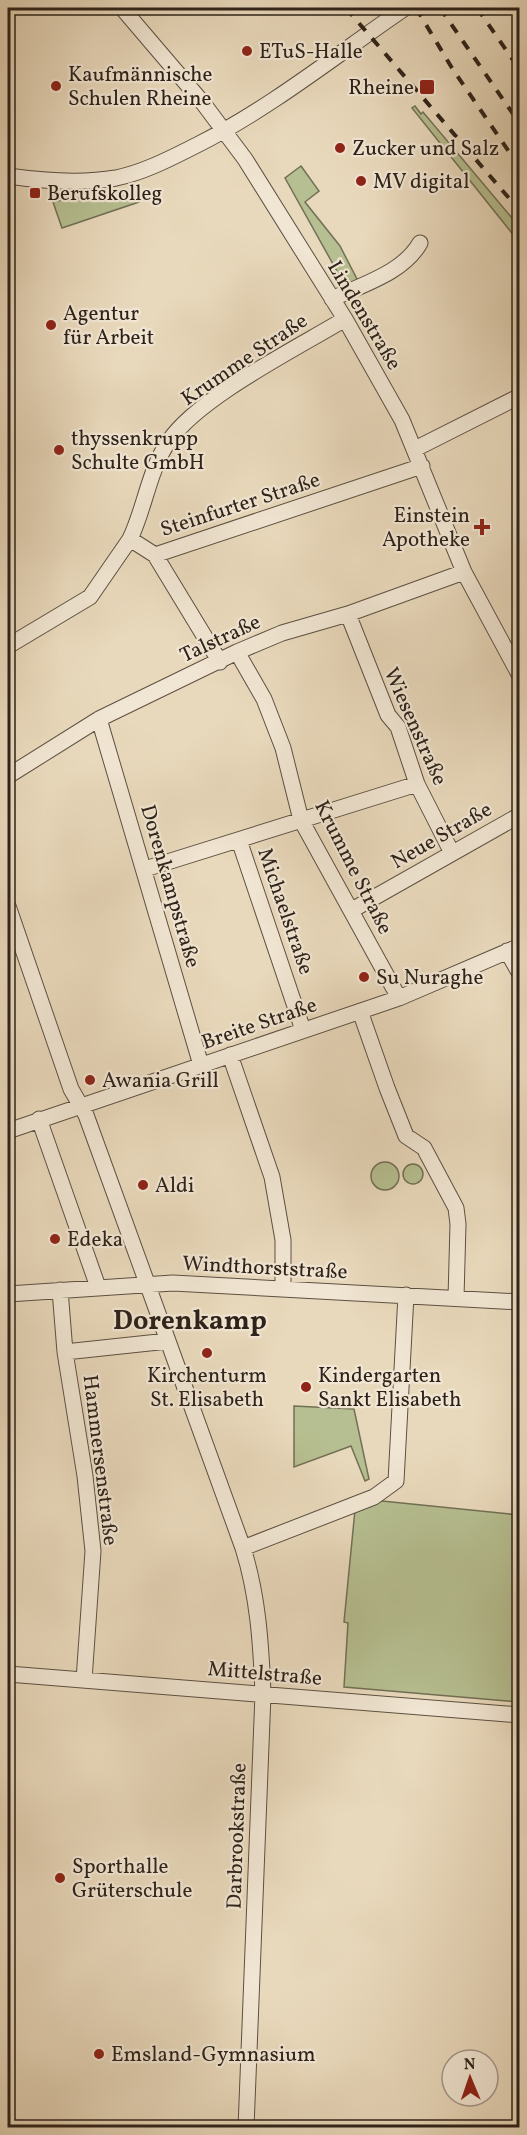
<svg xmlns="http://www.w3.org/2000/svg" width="527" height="2135" viewBox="0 0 527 2135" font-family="Vollkorn,serif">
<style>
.green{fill:#b6bf91;stroke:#727056;stroke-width:1.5}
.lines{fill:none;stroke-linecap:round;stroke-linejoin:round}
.minor-casing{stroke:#5c5042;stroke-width:17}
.minor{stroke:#f1e6d3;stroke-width:15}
.rail{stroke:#2d221a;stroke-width:4;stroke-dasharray:10 10;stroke-linecap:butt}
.poi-dot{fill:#8f2418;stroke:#f1e6d3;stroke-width:2}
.labels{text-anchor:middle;stroke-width:4.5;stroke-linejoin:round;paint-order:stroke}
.poi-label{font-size:21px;fill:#2d221a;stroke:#f1e6d3;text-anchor:start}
.street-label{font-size:21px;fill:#2d221a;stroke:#f1e6d3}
.district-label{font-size:27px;font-weight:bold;fill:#2d221a;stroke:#f1e6d3}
</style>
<rect width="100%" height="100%" fill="#e9d9bc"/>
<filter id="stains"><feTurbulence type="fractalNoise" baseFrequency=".00333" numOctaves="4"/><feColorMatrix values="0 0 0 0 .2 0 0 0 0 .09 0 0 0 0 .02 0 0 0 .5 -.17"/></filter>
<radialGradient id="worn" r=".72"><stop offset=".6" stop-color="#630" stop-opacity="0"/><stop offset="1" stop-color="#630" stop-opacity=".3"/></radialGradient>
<path class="green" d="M415 106 421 114 423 112 517 224 519 242 412 108Z
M301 166 319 191 305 202 340 246 358 281 350 285 343 282 285 178Z
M135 196 139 202 62 228 53 202 71 198Z
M371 1176a14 14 0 1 1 28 0a14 14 0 1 1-28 0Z
M403 1174a10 10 0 1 1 20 0a10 10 0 1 1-20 0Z
M294 1406 354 1409 369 1479 365 1481 351 1446 294 1467Z
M382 1501 519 1515V1702L344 1687 348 1623 344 1622 355 1510Z"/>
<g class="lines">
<g class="minor-casing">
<path id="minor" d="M122 8 203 103 245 159 345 319 402 420 464 572 520 676
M8 176C43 181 81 184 116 178 145 172 171 158 197 145 272 107 336 55 405 8
M332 299C363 284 403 273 420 243
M415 449 520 396
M130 539C145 508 149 469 169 441 199 397 297 348 345 319
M155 555 220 662
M348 614 388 715 398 727 417 784 452 853
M8 646 90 597 130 539 155 555 422 466
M237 652 264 699 283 748 301 820 399 998
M99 719 201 1065
M8 776 99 719 237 652 282 633 348 614 464 572
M239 840 303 1030
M145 869 417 784
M8 906 71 1089 86 1115 168 1341 65 1352 60 1290
M352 910 520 815
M507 951 520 974
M360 1011 387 1088 406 1136 424 1148 456 1208 458 1224 456 1298
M230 1055 272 1177 283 1240V1289
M39 1119 98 1287
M8 1131 399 998 520 946
M8 1294 173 1283 520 1302
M168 1341 243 1548C258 1596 261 1643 263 1694L246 2128
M65 1352 85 1476 93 1551 84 1680
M243 1548 374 1497 396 1481 406 1295
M8 1674 520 1715"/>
</g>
<use href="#minor" class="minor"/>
<path class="rail" d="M346 8 520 211
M416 8 452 68 520 168
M440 8 520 124
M477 8 520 70"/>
</g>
<g class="poi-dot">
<circle cx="247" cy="51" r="6"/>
<circle cx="56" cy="86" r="6"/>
<rect x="419" y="79" width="16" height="16" rx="3"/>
<circle cx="340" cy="148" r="6"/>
<circle cx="361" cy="181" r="6"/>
<rect x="29" y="187" width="12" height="12" rx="3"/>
<circle cx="51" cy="325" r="6"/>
<circle cx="59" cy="450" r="6"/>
<path d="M479 518h6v6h6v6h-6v6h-6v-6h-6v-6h6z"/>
<circle cx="364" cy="977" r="6"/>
<circle cx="90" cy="1080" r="6"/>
<circle cx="143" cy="1185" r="6"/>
<circle cx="55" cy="1239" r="6"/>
<circle cx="207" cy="1353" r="6"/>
<circle cx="306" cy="1387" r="6"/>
<circle cx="60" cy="1878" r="6"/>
<circle cx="99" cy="2054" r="6"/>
</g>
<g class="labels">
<g class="poi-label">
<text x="259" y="58">ETuS-Halle</text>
<text x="68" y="81">Kaufmännische<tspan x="68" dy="24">Schulen Rheine</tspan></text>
<text x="414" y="94" text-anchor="end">Rheine</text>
<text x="352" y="155">Zucker und Salz</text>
<text x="373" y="188">MV digital</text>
<text x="47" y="200">Berufskolleg</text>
<text x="63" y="320">Agentur<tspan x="63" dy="24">für Arbeit</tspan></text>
<text x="71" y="445">thyssenkrupp<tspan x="71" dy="24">Schulte GmbH</tspan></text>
<text x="470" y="522" text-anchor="end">Einstein<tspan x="470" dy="24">Apotheke</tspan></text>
<text x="376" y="984">Su Nuraghe</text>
<text x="102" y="1087">Awania Grill</text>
<text x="155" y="1192">Aldi</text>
<text x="67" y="1246">Edeka</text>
<text x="207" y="1382" text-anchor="middle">Kirchenturm<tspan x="207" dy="24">St. Elisabeth</tspan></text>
<text x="318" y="1382">Kindergarten<tspan x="318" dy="24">Sankt Elisabeth</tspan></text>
<text x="72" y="1873">Sporthalle<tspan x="72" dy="24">Grüterschule</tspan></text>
<text x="111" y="2061">Emsland-Gymnasium</text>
</g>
<g class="street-label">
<text transform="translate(365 315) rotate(59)" y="7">Lindenstraße</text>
<text transform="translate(244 359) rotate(-34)" y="7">Krumme Straße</text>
<text transform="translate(240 504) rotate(-18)" y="7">Steinfurter Straße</text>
<text transform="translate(220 638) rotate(-25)" y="7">Talstraße</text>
<text transform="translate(416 726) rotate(66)" y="7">Wiesenstraße</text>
<text transform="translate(441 835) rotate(-30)" y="7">Neue Straße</text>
<text transform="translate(354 867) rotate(63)" y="7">Krumme Straße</text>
<text transform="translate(171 886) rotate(74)" y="7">Dorenkampstraße</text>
<text transform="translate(286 911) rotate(71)" y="7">Michaelstraße</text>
<text transform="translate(259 1023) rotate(-19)" y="7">Breite Straße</text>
<text transform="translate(265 1267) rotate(3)" y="7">Windthorststraße</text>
<text transform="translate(101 1460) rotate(83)" y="7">Hammersenstraße</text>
<text transform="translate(265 1673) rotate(5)" y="7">Mittelstraße</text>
<text transform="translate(236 1836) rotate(-88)" y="7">Darbrookstraße</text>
</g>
<g class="district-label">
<text x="190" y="1329">Dorenkamp</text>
</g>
</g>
<rect width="527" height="2135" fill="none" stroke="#e9d9bc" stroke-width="30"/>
<rect x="9" y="9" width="509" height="2117" fill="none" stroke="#2d221a" stroke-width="3"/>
<rect x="15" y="15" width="497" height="2105" fill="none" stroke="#2d221a" stroke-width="1.5"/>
<g transform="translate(470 2078) rotate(358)"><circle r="28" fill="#f1e6d3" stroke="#a39889" stroke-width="1.5"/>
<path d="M0-4.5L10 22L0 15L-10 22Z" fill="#8f2418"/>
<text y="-9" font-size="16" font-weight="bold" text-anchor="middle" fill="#2d221a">N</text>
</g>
<rect width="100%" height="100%" filter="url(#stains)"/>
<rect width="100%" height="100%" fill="url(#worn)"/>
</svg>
